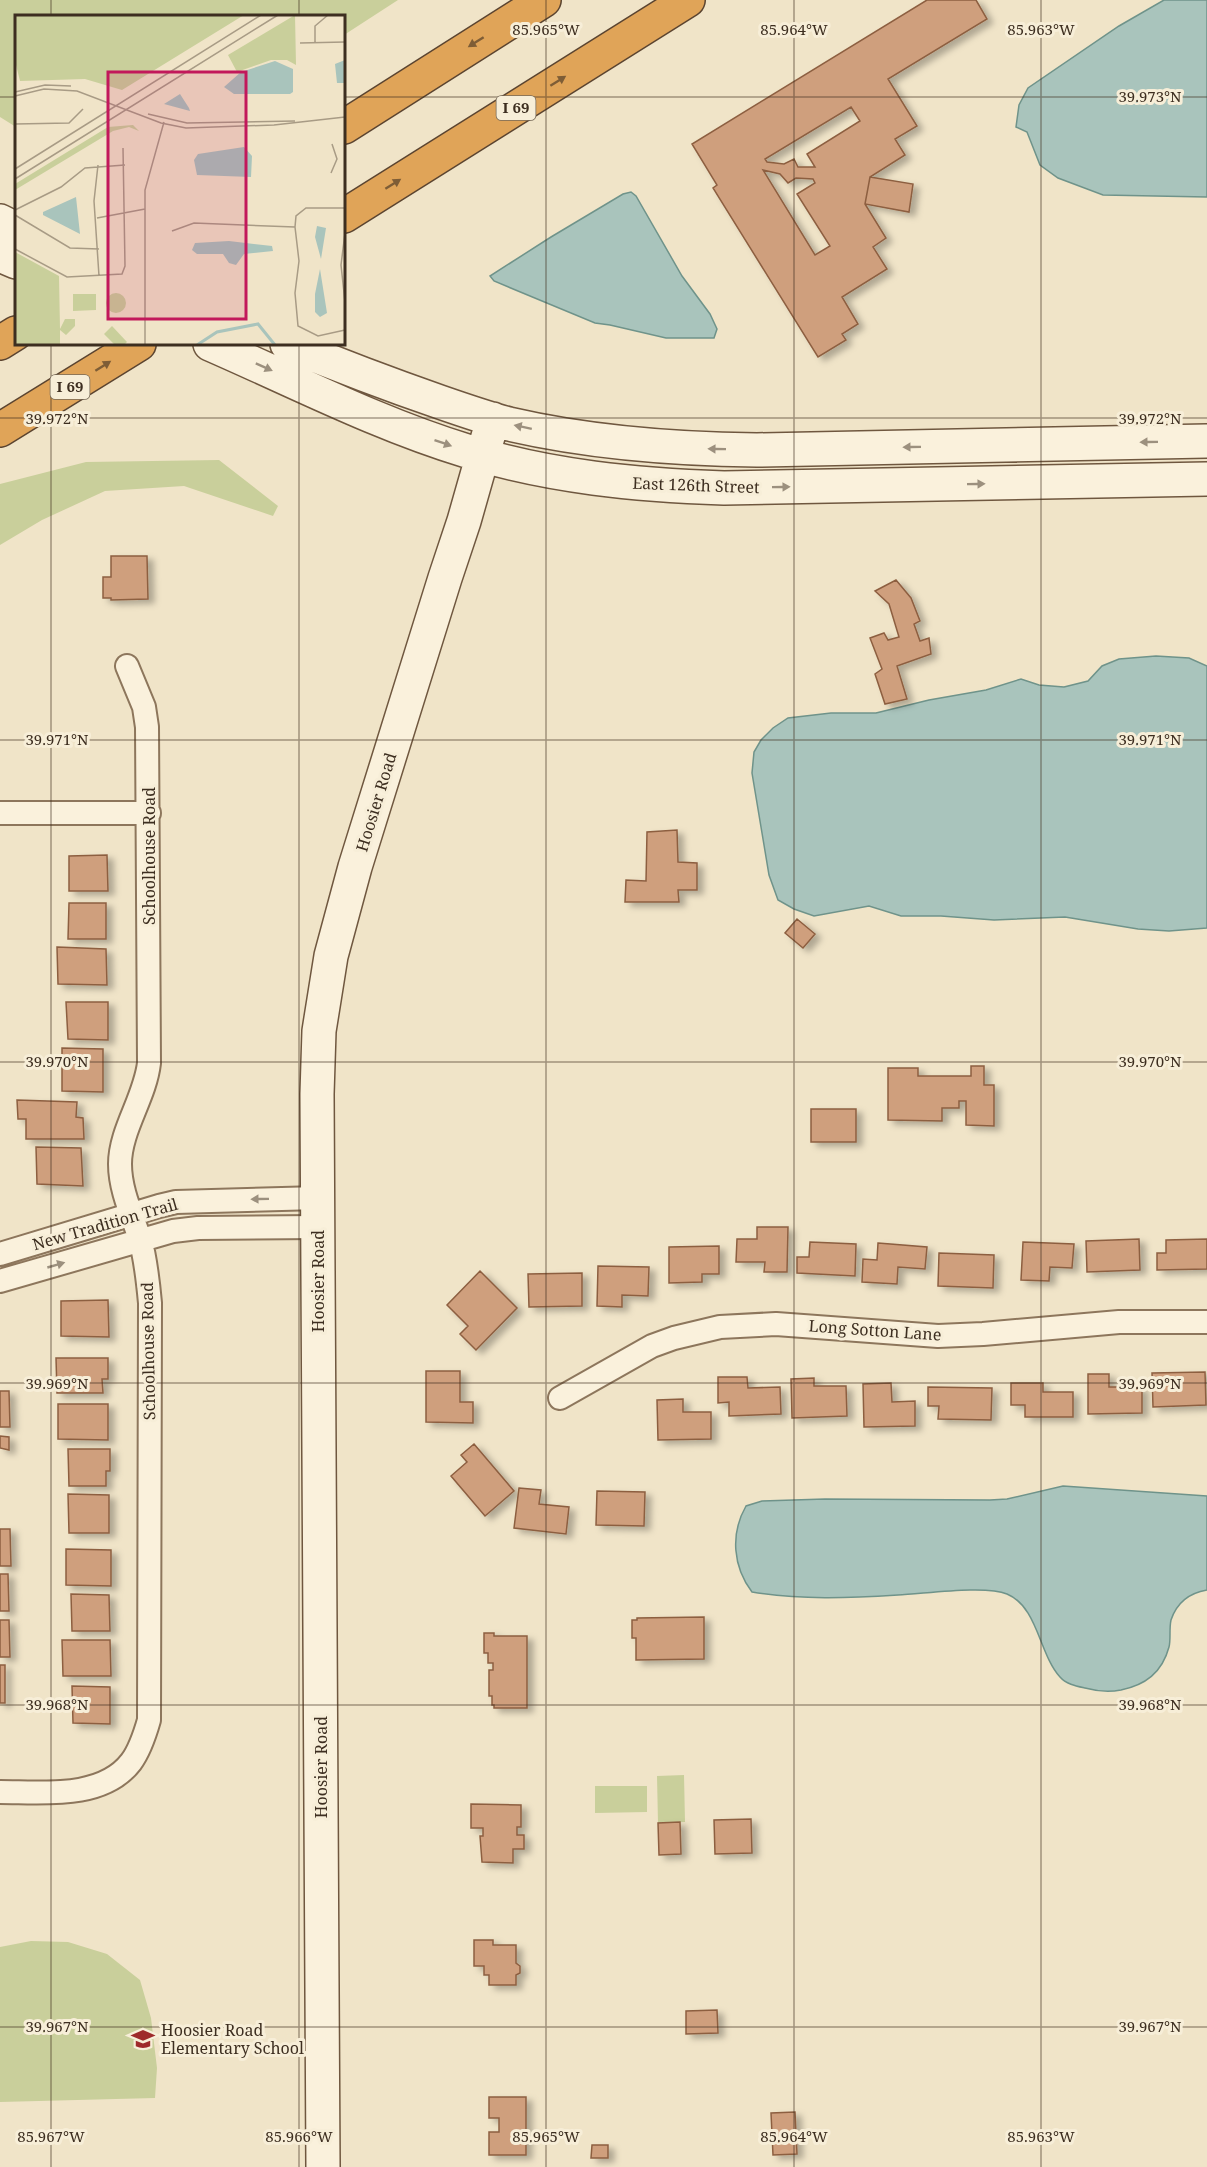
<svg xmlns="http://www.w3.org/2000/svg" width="1207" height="2167" viewBox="0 0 1207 2167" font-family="'Noto Serif',serif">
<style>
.green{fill:#c9cf9b}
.water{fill:#a9c4bc;stroke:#6f938a;stroke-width:1.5}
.building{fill:#cf9f7d;stroke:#8d5f41;stroke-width:1.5;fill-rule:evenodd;filter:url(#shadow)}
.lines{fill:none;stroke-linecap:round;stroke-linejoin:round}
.street-casing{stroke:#8d765c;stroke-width:26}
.secondary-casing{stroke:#6f573f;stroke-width:36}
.highway-casing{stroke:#5b4430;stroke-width:36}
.street{stroke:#faf1dc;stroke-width:22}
.secondary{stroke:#faf1dc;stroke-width:33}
.highway{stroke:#e0a458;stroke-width:33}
.oneway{fill:#7e5d36}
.oneway2{fill:#9c907e}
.ticks{fill:none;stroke:#3d2e20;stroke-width:1.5;stroke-opacity:0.45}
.labels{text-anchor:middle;stroke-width:6;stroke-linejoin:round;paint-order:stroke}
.shield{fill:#f7eed8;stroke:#756857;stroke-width:1.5}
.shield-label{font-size:15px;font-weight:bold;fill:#3d2e20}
.street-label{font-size:16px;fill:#3d2e20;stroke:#f7eed8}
.poi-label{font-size:16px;fill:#3d2e20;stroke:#f7eed8;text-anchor:start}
.inset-river{fill:none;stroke:#a9c4bc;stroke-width:3}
.inset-road{fill:none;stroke:#a89b85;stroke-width:1.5}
.view{fill:#c2185b;fill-opacity:0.15;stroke:#c2185b;stroke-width:3}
.inset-edge{fill:none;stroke:#3d2e20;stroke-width:3}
.ticks-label{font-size:15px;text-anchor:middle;fill:#3d2e20;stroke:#f7eed8;stroke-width:6;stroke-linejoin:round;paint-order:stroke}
</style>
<defs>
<filter id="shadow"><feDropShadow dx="6" dy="4" stdDeviation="3" flood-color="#0004"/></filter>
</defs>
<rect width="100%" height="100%" fill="#f0e4c8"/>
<path class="green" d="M0 0H398L344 35V16H16V127L0 117Z
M219 460 278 506 273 516 184 486 105 491 42 520 0 545V484L86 462Z
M684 1775 685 1822 658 1823 657 1776Z
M595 1786H647V1812L595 1813Z
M31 1941 68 1942 107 1954 140 1980 151 2018 157 2068 155 2098 0 2102V1947Z"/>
<path class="water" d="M1164 0H1207V197L1103 195 1058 178 1040 165 1027 132 1016 127 1019 105 1028 88 1119 26Z
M631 192 636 196 682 276 710 314 717 329 714 338H666L610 325 595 323 494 281 490 276 551 237 623 194Z
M1156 656 1189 658 1207 666V928L1169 931 1138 929 1065 917 994 920 941 916H901L869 906 814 916 794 909 778 900 769 875 752 773 754 752 761 740 773 728 788 718 831 713H876L929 700 986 690 1021 679 1039 685 1064 687 1088 681 1102 666 1119 659Z
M1063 1486 1207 1496V1590C1189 1593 1177 1602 1171 1620 1169 1629 1171 1639 1169 1647 1162 1673 1145 1685 1121 1690 1110 1692 1096 1691 1085 1688 1076 1686 1066 1684 1060 1677 1039 1654 1038 1607 1007 1594 985 1585 924 1594 898 1595 850 1598 800 1600 752 1592 733 1567 730 1534 746 1506L762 1501 825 1499 990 1500 1007 1499Z"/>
<path class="building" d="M927 0H976L987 19 888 79 917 126 895 139 905 155 870 177 865 204 886 238 873 247 887 269 842 297 858 324 842 334 846 340 818 357 713 188 717 185 692 144ZM851 107 860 121 807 154 815 167H798L794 159 784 164 767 162 765 159ZM763 170 780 174 788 183 796 178 813 179 815 183 797 194 830 246 815 255Z
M870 177 913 184 909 212 865 204Z
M111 556H147L148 599 111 600V598H103V577H111Z
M896 580 911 598 920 621 914 624 920 641 929 638 931 654 897 666 907 699 885 704 875 674 882 669 870 638 884 633 888 640 899 637 889 604 875 591Z
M677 830 678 862 697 863V890H678L679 902H625L626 880 646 881 647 832Z
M107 855 108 891H69V856Z
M69 903H106V939H68Z
M797 919 815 934 803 948 785 933Z
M57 947 106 949 107 985 58 984Z
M66 1002H108V1040L68 1039Z
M62 1048 103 1049V1092L62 1091Z
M971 1066H984V1085H994V1126L966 1125V1101H959V1108H942V1121L888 1120V1068H918V1076H971Z
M17 1100 77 1102 76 1117 83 1118 84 1139H26V1119H18Z
M811 1109H856V1142H811Z
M36 1147 81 1148 83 1186 37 1184Z
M757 1227H788L787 1272H764L765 1262H736L737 1239H757Z
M1139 1239 1140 1270 1087 1272 1086 1241Z
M1207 1239V1269L1157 1270V1253H1166V1240Z
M810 1242 856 1244 855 1276 797 1273V1257H809Z
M1023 1242 1074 1244 1072 1268 1050 1267 1049 1281 1021 1280Z
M878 1243 927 1247 925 1269 898 1267 897 1284 862 1282 863 1259 877 1260Z
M719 1246V1274H702V1282L669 1283V1247Z
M939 1253 994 1255 993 1288 938 1286Z
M598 1266 649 1267 648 1296 622 1295V1307L597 1306Z
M480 1271 517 1308 476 1350 460 1334 468 1326 447 1305Z
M582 1273V1306L529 1307 528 1274Z
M108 1300 109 1337 61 1336V1301Z
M56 1358H108V1379H102L103 1393H57Z
M426 1371H460V1402H473V1423L426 1422Z
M1205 1372 1206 1405 1153 1407 1152 1373Z
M1088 1374H1109V1387H1142V1413L1088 1414Z
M718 1377H747L748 1388 780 1387 781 1414 729 1416V1402L718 1403Z
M814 1378V1386H846L847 1416 792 1418 791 1379Z
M891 1383 892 1402 915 1401V1426L864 1427 863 1384Z
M1011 1383H1043V1392H1073V1417H1025V1405H1011Z
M928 1387 992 1388 991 1420 938 1419 939 1406H928Z
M0 1391H9L10 1427H0Z
M683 1399V1412H711V1439L658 1440 657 1400Z
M58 1404H108V1440L58 1439Z
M0 1436 9 1437V1450L0 1448Z
M474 1444 514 1491 485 1516 451 1476 467 1462 461 1455Z
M68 1449H110V1471H106V1486H69Z
M519 1488 541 1490 539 1504 569 1507 566 1534 514 1528Z
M597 1491 645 1492 644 1526 596 1525Z
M68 1494 109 1495V1533H69Z
M0 1529H10L11 1566H0Z
M66 1549 111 1550V1586L66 1585Z
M0 1574H8L9 1611H0Z
M71 1594 109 1595 110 1631H72Z
M704 1617V1659L636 1660V1638H632V1620H637V1618Z
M0 1620H9L10 1657H0Z
M484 1633H494V1636H527V1708H494V1705H492V1696H489V1670H493V1663H488V1653H484Z
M62 1640H110L111 1676H63Z
M0 1665H5V1703H0Z
M72 1686 110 1687V1724L73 1723Z
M471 1804 521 1805V1827H517V1835H524V1849H513V1863L482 1862 480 1836H483V1828H471Z
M751 1819 752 1853 715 1854 714 1820Z
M680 1822 681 1854 659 1855 658 1823Z
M474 1940H493V1945H516V1963L520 1966V1973L516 1975V1985H489V1975H484V1966H474Z
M717 2010 718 2033 686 2034V2011Z
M489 2097H526V2155H489V2132H499V2118H489Z
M795 2112 797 2154 773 2155 771 2113Z
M592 2145H608V2158H591Z"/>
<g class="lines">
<g class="street-casing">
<path id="street" d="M0 813H149
M0 1254 159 1206 176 1202 319 1198
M0 1281 173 1231 198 1228 318 1227
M560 1398 652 1346 674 1338 720 1327 776 1324 938 1336 983 1334 1119 1322H1207
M0 1792C41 1792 102 1800 131 1762 140 1750 145 1734 149 1720L150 1303C148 1281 146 1260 140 1239 132 1215 120 1190 120 1164 120 1130 145 1098 149 1063L147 727 144 707 127 666"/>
</g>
<g class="secondary-casing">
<path id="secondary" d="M0 221 16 229
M0 255 16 262
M210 344C295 381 378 424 467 451 550 477 637 485 724 488L1207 479
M287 344C338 365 388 384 440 402 463 410 486 418 509 424 591 443 674 449 757 450L1207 441
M323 2167 317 1094 319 1031 331 956 355 867 445 578 464 521 493 419"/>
</g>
<g class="highway-casing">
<path id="highway" d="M344 127 544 0
M344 216 688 0
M0 343 16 333
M0 430 139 344"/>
</g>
<use href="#street" class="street"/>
<use href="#secondary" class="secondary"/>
<use href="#highway" class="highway"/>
</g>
<defs><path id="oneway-solid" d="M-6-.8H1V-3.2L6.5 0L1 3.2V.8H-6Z" transform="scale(1.5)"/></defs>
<g class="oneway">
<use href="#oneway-solid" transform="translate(476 42) rotate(148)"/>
<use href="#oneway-solid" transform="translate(558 81) rotate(-32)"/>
<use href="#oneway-solid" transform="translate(393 184) rotate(-32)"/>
<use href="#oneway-solid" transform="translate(103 366) rotate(-32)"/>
</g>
<g class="oneway2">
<use href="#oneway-solid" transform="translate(264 367) rotate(24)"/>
<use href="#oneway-solid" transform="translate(523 427) rotate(-168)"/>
<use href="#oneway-solid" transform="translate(1149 442) rotate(179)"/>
<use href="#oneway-solid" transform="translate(443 443) rotate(19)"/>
<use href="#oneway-solid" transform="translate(912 447) rotate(179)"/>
<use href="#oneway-solid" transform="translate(717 449) rotate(-179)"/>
<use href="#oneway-solid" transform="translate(976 484) rotate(-1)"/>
<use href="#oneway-solid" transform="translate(781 487) rotate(-1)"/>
<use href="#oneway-solid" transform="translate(260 1199) rotate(179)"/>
<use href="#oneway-solid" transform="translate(56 1265) rotate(-16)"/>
</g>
<path class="ticks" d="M51 0V16M299 0V16M546 0V2167M794 0V2167M1041 0V2167M0 97H16M344 97H1207M51 344V2167M299 344V2167M0 418H1207M0 740H1207M0 1062H1207M0 1383H1207M0 1705H1207M0 2027H1207"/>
<defs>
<g id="school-bare" transform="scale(1.8)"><path d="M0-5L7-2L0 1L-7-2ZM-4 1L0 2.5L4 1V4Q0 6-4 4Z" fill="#9e2a2b" stroke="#f7eed8" stroke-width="2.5" paint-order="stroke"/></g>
</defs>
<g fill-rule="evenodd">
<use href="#school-bare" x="143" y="2039"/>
</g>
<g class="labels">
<g class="shield">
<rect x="496.5" y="96" width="39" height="24" rx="4.5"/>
<rect x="50.5" y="375" width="39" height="24" rx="4.5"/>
</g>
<g class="shield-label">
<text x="516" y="113">I 69</text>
<text x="70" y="392">I 69</text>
</g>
<g class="street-label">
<text transform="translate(696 485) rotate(2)" y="6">East 126th Street</text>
<text transform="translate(376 802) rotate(-73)" y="6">Hoosier Road</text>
<text transform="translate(149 856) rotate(-90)" y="6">Schoolhouse Road</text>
<text transform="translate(105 1224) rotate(-16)" y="6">New Tradition Trail</text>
<text transform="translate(318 1281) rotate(-90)" y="6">Hoosier Road</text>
<text transform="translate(875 1330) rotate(4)" y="6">Long Sotton Lane</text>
<text transform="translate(148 1351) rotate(-91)" y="6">Schoolhouse Road</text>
<text transform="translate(321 1767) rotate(-90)" y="6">Hoosier Road</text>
</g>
<g class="poi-label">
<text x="161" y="2036">Hoosier Road<tspan x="161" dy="18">Elementary School</tspan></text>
</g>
</g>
<g transform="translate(15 15)">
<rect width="330" height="330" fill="#f0e4c8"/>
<path d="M0 0H229L107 75 70 64 5 66 0 46ZM280 0 281 50 272 45H256L222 57 213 40ZM118 110 124 116 114 112 98 116 0 175V169L93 112ZM0 237 44 261 45 314 50 304H60V311L51 320 45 315V330H0ZM91 288a10 10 0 1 1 20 0a10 10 0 1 1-20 0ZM58 279H81V295L58 296ZM97 311 112 327 109 330H100L89 319Z" fill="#c9cf9b"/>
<path d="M330 45V68H322L320 49ZM260 46 278 54V77L275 79H219L209 72 226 57ZM165 79 174 93 175 96 149 89ZM229 132 237 141 236 162 182 160 179 145 183 139ZM61 182 65 219 28 200V197ZM302 211 311 213 306 244 300 222ZM214 226 257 231 258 236 229 239 221 250 214 248 208 239H182L177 235 180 228ZM305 254 312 298 305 302 300 297V279Z" fill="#a9c4bc"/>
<path class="inset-river" d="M182 330 202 317 243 309 260 330"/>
<path class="inset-road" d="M285 28 330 27M300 28V11L313 0M0 77 30 70 56 71M0 81 29 74 62 76 146 108 171 113 259 110 330 102M133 99 172 108 280 106M0 109 54 108 68 94M83 150 79 186 84 261M0 154 246 0M316 158 322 144 317 129M0 164 263 0M330 193H291L281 201 280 212 284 246 280 278 283 311 303 321 330 315M0 195 46 172 70 153 110 150M0 200 55 233 84 234M82 203 130 194M157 216 179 208 280 212M330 218 326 250 330 287M0 234 52 262 107 259 110 251 108 133M130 330V175L149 107"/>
<path class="view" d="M93 57H231V304H93Z"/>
<rect width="330" height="330" class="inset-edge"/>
</g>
<g class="ticks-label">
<text x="546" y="35">85.965°W</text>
<text x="794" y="35">85.964°W</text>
<text x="1041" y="35">85.963°W</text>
<text x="1150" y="102">39.973°N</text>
<text x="57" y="424">39.972°N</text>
<text x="1150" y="424">39.972°N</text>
<text x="57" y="745">39.971°N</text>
<text x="1150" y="745">39.971°N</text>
<text x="57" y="1067">39.970°N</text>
<text x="1150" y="1067">39.970°N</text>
<text x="57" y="1389">39.969°N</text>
<text x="1150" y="1389">39.969°N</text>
<text x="57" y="1710">39.968°N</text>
<text x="1150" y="1710">39.968°N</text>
<text x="57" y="2032">39.967°N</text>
<text x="1150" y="2032">39.967°N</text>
<text x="51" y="2142">85.967°W</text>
<text x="299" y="2142">85.966°W</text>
<text x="546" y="2142">85.965°W</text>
<text x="794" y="2142">85.964°W</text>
<text x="1041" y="2142">85.963°W</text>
</g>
</svg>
